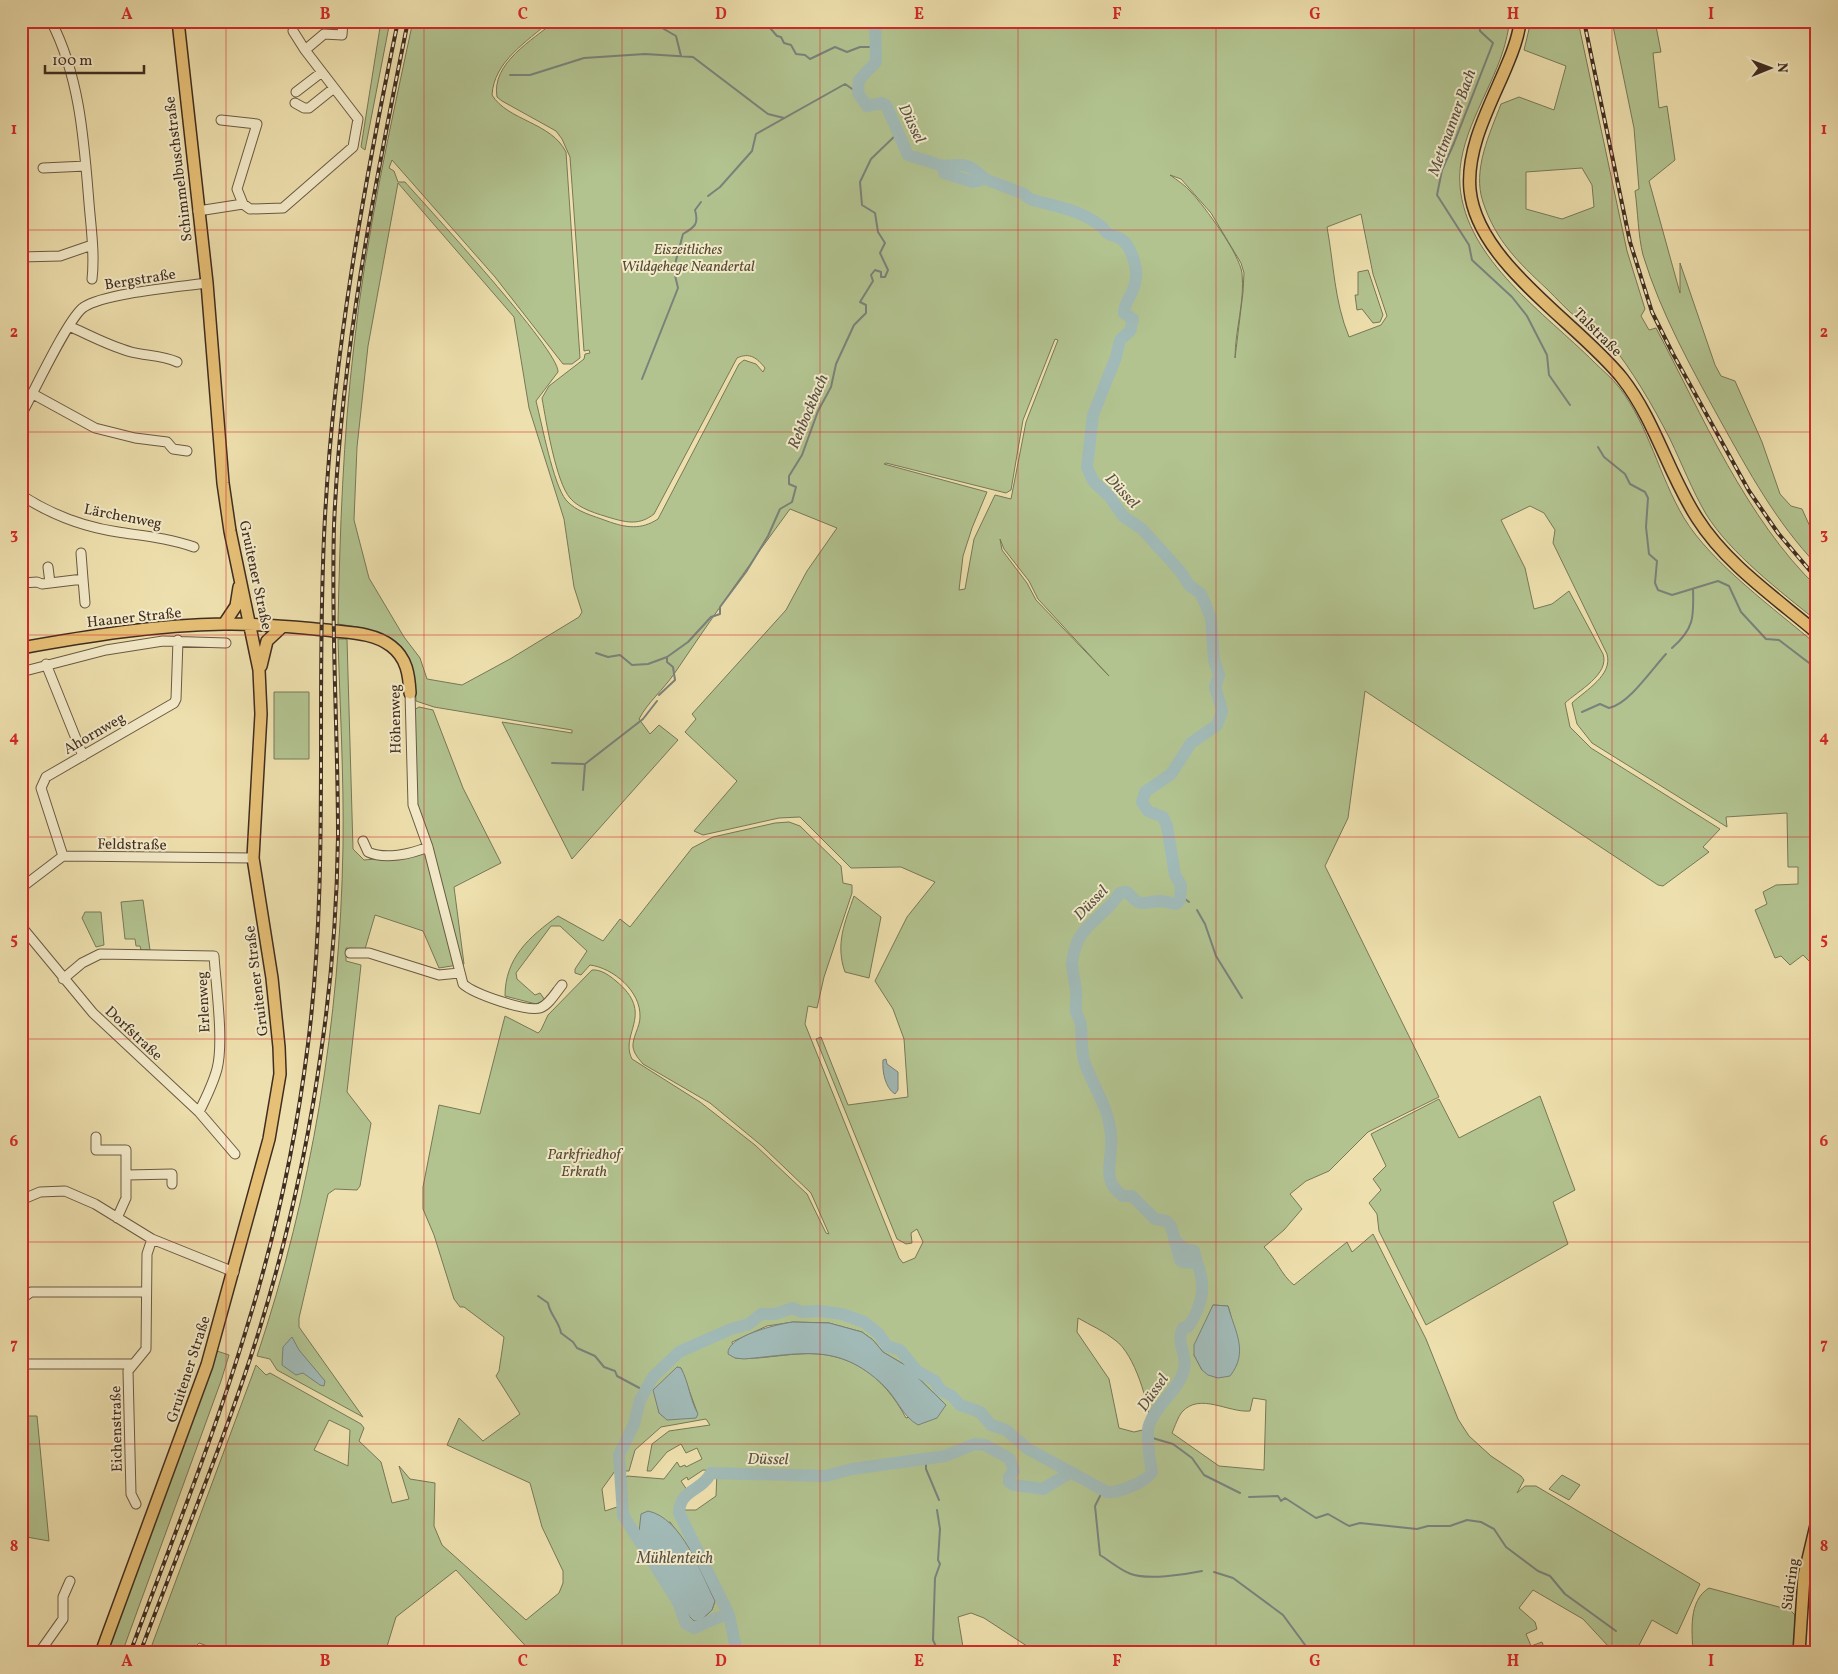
<svg xmlns="http://www.w3.org/2000/svg" width="1838" height="1674" viewBox="0 0 1838 1674" font-family="Vollkorn,serif">
<style>
.green{fill:#b2c390;stroke:#787858;fill-rule:evenodd}
.water{fill:#a1bab7;stroke:#7a827b}
.lines{fill:none;stroke-linecap:round;stroke-linejoin:round}
.stream{stroke:#7a827b;stroke-width:2}
.river{stroke:#a1bab7;stroke-width:12}
.minor-casing{stroke:#6b5a44;stroke-width:11}
.major-casing{stroke:#3f2d21;stroke-width:14}
.minor{stroke:#f4ebca;stroke-width:9}
.major{stroke:#e7c077;stroke-width:11}
.rail-casing{stroke:#3f2d21;stroke-width:4}
.rail{stroke:#f4ebca;stroke-width:2;stroke-dasharray:5.5;stroke-linecap:butt}
.grid{fill:none;stroke:#d62828;stroke-width:1;stroke-opacity:0.55}
.labels{text-anchor:middle;stroke-width:4;stroke-linejoin:round;paint-order:stroke}
.street-label{font-size:15px;fill:#3f2d21;stroke:#f4ebca}
.park-label{font-size:15px;font-style:italic;fill:#564b37;stroke:#f4ebca}
.water-label{font-size:16px;font-style:italic;fill:#585046;stroke:#f4ebca}
.neatline{fill:none;stroke:#d62828;stroke-width:2}
.grid-label{font-size:16px;text-anchor:middle;font-weight:bold;fill:#d62828}
</style>
<rect width="100%" height="100%" fill="#eee0ae"/>
<filter id="stains"><feTurbulence type="fractalNoise" baseFrequency=".004" numOctaves="4"/><feColorMatrix values="0 0 0 0 .2 0 0 0 0 .09 0 0 0 0 .02 0 0 0 .5 -.17"/></filter>
<radialGradient id="worn" r=".72"><stop offset=".6" stop-color="#630" stop-opacity="0"/><stop offset="1" stop-color="#630" stop-opacity=".3"/></radialGradient>
<path class="green" d="M381 21H390L365 150 361 147Z
M413 21H550C527 42 494 61 492 95 508 121 551 122 566 152L580 358 572 364H563L495 277 392 160 389 168 394 171 398 182H405C427 207 560 351 558 372L536 401C542 424 553 484 566 500 576 512 594 516 607 521 626 528 641 530 658 519L739 364 744 360 756 364 763 372 765 368C757 358 750 352 737 358L654 514C640 525 628 523 611 518 598 514 579 509 570 498 556 482 546 421 542 398L549 386 584 359 585 354 590 353 589 350 584 351 570 157 562 139 556 131 502 101 497 97C491 63 533 40 555 21H1510C1508 31 1506 42 1503 51 1489 95 1456 139 1460 186 1466 260 1546 314 1594 362 1602 370 1612 378 1619 387 1649 426 1659 476 1684 518 1711 563 1776 610 1817 645V969L1803 955 1790 965 1781 956 1775 958 1755 910 1767 904 1763 892 1776 885 1798 884V867H1788L1787 813 1726 817 1727 827 1592 743 1577 724 1572 703C1586 690 1613 675 1607 654L1553 543 1555 530 1544 513 1530 506 1501 520 1525 568 1534 609 1552 604 1569 591 1603 654C1610 674 1578 691 1565 703L1570 727 1591 748 1720 829 1703 847 1709 852 1663 886 1658 885 1365 691 1348 818 1325 866 1439 1097 1368 1132 1329 1171 1306 1181 1290 1194 1302 1209 1284 1230 1264 1247C1276 1258 1281 1275 1294 1285L1347 1242 1352 1252 1373 1234 1426 1339 1458 1419 1469 1436 1491 1456 1521 1476 1524 1480 1517 1493 1525 1486H1536L1700 1584 1677 1634 1652 1620 1635 1653 1609 1647 1583 1619 1533 1590 1519 1608 1535 1622 1537 1629 1526 1634 1531 1646 1542 1642 1546 1653H1033V1650L984 1618 971 1613 958 1617 964 1653H532L456 1570 396 1617 385 1653H227L199 1643 189 1653H149L256 1365 266 1375 270 1373 361 1424 364 1428 359 1441 381 1462 392 1503 409 1499 399 1466 410 1479 435 1483 434 1526 442 1545 526 1620 559 1593 563 1583V1571L542 1527 530 1483 447 1445 459 1418 483 1441 520 1414 496 1376 499 1371 504 1337 464 1307H460L454 1299 434 1235 423 1209V1187L439 1105 480 1114 505 1016 538 1033 541 1030 548 1015 592 970C601 969 610 976 616 981 656 1014 619 1033 632 1059L700 1102 755 1145 807 1194 826 1233 829 1234 811 1193 762 1146 710 1103 643 1064C639 1059 634 1054 633 1047 632 1038 640 1027 640 1017 641 991 613 968 590 965L581 975 575 973V969L587 951 560 926H551L516 973 517 979 535 995 540 993 545 1000 536 1004 505 996C505 958 529 937 558 916L603 941 620 919 630 927 692 848 713 837 775 823 789 822 800 826 841 866 843 883 852 885V893L824 977 817 1008 808 1006 805 1024 899 1258 903 1263 915 1258 923 1242 917 1229 911 1233 912 1243 906 1244 897 1239 816 1039 821 1037 848 1105 908 1097 904 1039 893 1009 875 981 907 917 935 882 901 867 851 868 800 817 779 818 703 835 694 831 737 781 685 732 696 719 692 714 786 610 807 571 837 528 790 509C750 563 712 618 674 674 663 690 648 702 639 719L650 734 659 725 678 740 572 859 502 722 572 733V730L434 707 416 701C415 641 394 632 338 624 340 531 343 438 354 345 366 236 390 128 413 21ZM1170 175 1181 179 1211 213 1241 263 1244 273 1243 292 1235 358C1235 330 1245 301 1242 273 1239 253 1205 207 1191 192 1185 185 1177 180 1170 175ZM398 183 514 317 529 408 564 519 574 587 582 612 579 617 510 659 462 685 427 679 420 658 404 637 369 578 354 520 357 447 368 346ZM1361 214 1373 274 1387 316 1381 325 1349 337C1334 300 1334 265 1327 227ZM1055 339 1058 340 1026 422 1011 499 995 495 974 539 965 589 959 590 963 556 972 528 987 492 884 464 886 463 1006 493 1011 490 1023 420ZM1000 539 1004 549 1029 581 1038 599 1109 676 1036 600 1027 583 1002 550ZM1213 1305 1228 1306 1231 1316 1202 1370 1194 1355ZM1078 1318C1090 1325 1104 1331 1115 1340 1135 1354 1149 1404 1151 1428L1134 1432 1119 1428 1109 1379 1077 1332ZM793 1322 829 1323 862 1332 873 1340 883 1352 905 1365 946 1405 906 1418C883 1375 849 1350 799 1354 778 1355 756 1360 735 1358L732 1342 767 1326ZM677 1367 681 1368 697 1412 664 1417 659 1413 657 1400ZM1253 1398 1266 1400 1264 1470 1219 1466 1172 1433C1175 1426 1178 1417 1182 1412 1200 1392 1228 1413 1250 1411ZM706 1419 710 1425 669 1431 652 1444 647 1471H651L667 1452 681 1444 686 1453 697 1448 702 1459 686 1467 685 1465 680 1467 677 1462 664 1479 627 1476 624 1480H617L620 1506 605 1511 602 1489 615 1471H629L635 1450 661 1427ZM329 1420 350 1430 348 1466 314 1450ZM703 1470 717 1471 716 1496 696 1510H677L679 1501 687 1490 681 1481 687 1477 688 1480ZM670 1522 688 1547 715 1601 712 1610 700 1621 639 1532Z
M1531 21H1578L1627 251 1645 309 1641 316 1649 330 1656 328C1701 413 1747 520 1817 587V621C1781 592 1730 553 1706 514 1692 490 1682 464 1670 439 1652 404 1632 370 1608 340 1600 331 1586 325 1577 318 1566 309 1557 299 1547 289 1518 262 1496 241 1483 202 1472 170 1490 133 1501 104L1519 97 1554 110 1566 66 1524 50ZM1582 168 1592 185 1594 207 1562 219 1526 209V172Z
M1612 21H1655L1661 52 1653 53 1659 108 1667 106 1675 160 1649 181 1680 293V263L1715 365 1721 376 1735 381 1762 442 1780 494 1791 506 1802 509 1817 542V565C1776 522 1749 472 1720 420 1691 367 1661 314 1643 255 1638 235 1638 212 1635 191L1639 189 1634 128Z
M1368 270 1383 315 1380 322 1373 323 1362 309 1357 310 1355 295H1358V272Z
M338 639H347L353 849 364 860 414 856 432 848 416 807 414 710 419 707 433 710 463 788 501 863 454 887 464 964 439 968 423 931 375 915 365 949 346 948V961L361 965 347 1092 371 1123 360 1186 357 1190 335 1189 328 1194 299 1318V1327L363 1417 277 1370 270 1359 257 1356C312 1192 340 1020 343 847 344 778 340 708 338 639Z
M274 692H309V759H274Z
M854 896 881 917 869 978 845 972C835 944 845 922 854 896Z
M143 900 150 950H141L140 946H136L135 939H125L121 902Z
M85 912H101L104 945 96 947 82 918Z
M1540 1096 1575 1190 1553 1202 1568 1244 1426 1325 1379 1231 1377 1214 1369 1203 1381 1190 1373 1179 1386 1166 1371 1134 1439 1099 1459 1138Z
M217 1351 229 1355 221 1381 122 1653H105Z
M21 1416H37L49 1541 21 1536Z
M1562 1475 1580 1485 1569 1500 1549 1489Z
M1709 1588 1790 1610 1795 1615V1653H1693C1692 1631 1688 1601 1709 1588Z"/>
<path class="water" d="M886 1059 887 1064 898 1072V1090L895 1094C885 1088 882 1071 883 1060Z
M1213 1305 1228 1306C1235 1332 1249 1352 1230 1376L1218 1378 1208 1375 1202 1370 1194 1355V1345Z
M793 1322 829 1323 862 1332 873 1340 883 1352 905 1365 946 1405 937 1418 918 1425C902 1416 897 1398 883 1385 838 1342 801 1354 744 1359L735 1358 728 1354C726 1336 778 1324 793 1322Z
M292 1337 299 1350 325 1381 324 1386 320 1385 303 1373 296 1375 282 1365 283 1347Z
M677 1367 681 1368C689 1383 690 1400 698 1414L696 1418 667 1420 659 1413 653 1390Z
M648 1511C682 1518 701 1573 715 1601L712 1610 700 1621H694L690 1617 639 1532 641 1514Z"/>
<g class="lines">
<path class="stream" d="M650 21 676 36 681 56
M764 21 777 36 781 37 784 43 791 45 796 54 805 55 810 59 835 47 847 52 860 47H877
M1479 21 1480 31 1493 43 1454 143 1442 170 1437 195 1469 245 1472 260 1512 297 1527 316 1547 355 1549 375 1570 405
M510 75H530L584 58 645 54 693 57 768 114 784 118
M708 196 720 187 752 151 756 134 845 84 858 93
M675 264 683 234C695 227 699 224 695 210L701 202
M642 379 678 288 674 271
M1598 447 1604 457 1625 474 1630 484 1645 492 1648 498 1646 527 1649 554 1657 561 1655 583 1658 590 1672 595 1718 581 1729 586 1741 612 1766 639 1779 640 1817 669
M1672 648C1694 629 1694 617 1693 589
M596 653 608 657 620 655 632 665 648 664 667 657
M659 695 675 680 673 667 667 662V657L688 642 711 617 720 614V607L746 572 768 536 780 509 792 502 796 487 789 484V476L802 455 818 411 831 387 836 364 854 325 866 313V305L860 302 873 281 871 275 875 270 881 272V277H885L888 270 880 253 885 243 878 232 875 213 862 205 860 182 871 159 899 132
M1582 712 1600 704 1609 708C1629 704 1652 669 1666 654
M552 763 584 764
M583 790 585 764 643 719 657 701
M1181 896 1189 902
M1197 910 1205 924 1216 956 1242 998
M1816 939H1817
M538 1296 548 1303C550 1315 559 1321 561 1333L573 1342 577 1348 595 1356 604 1367 615 1371 617 1376 645 1391
M1149 1437 1173 1444 1192 1458 1204 1475 1240 1493
M926 1460V1469L939 1500
M1103 1490 1095 1506 1100 1555C1110 1561 1120 1570 1131 1574 1148 1580 1183 1575 1202 1571
M1249 1497 1278 1496 1281 1501 1285 1498 1316 1518 1328 1514 1349 1526 1360 1523 1417 1529 1428 1526H1450L1467 1520 1481 1522 1494 1529 1506 1547 1538 1571 1550 1576 1565 1594 1616 1631
M937 1510 940 1529 938 1560 940 1564 935 1578 933 1640 939 1653
M1214 1572 1233 1578 1283 1615 1311 1653"/>
<path class="river" d="M943 166C965 164 969 163 985 179
M1176 1241 1184 1249 1194 1251 1197 1263
M729 1615C717 1616 706 1623 694 1628L686 1624 678 1602 623 1515 619 1455 634 1424 640 1400 653 1377 679 1352 731 1329 749 1324 761 1314H775L793 1308 801 1312 820 1311 842 1314 864 1322 879 1334 887 1346 900 1350 917 1371 935 1381 940 1390 952 1396 960 1405 980 1412 991 1425 1006 1430 1028 1449 1107 1492C1119 1493 1146 1482 1152 1472 1150 1463 1146 1432 1149 1425 1156 1404 1179 1391 1184 1369 1188 1355 1175 1343 1183 1328L1188 1327C1202 1306 1207 1287 1197 1263L1183 1262 1180 1260 1171 1226 1166 1221 1155 1219 1132 1196H1123C1100 1180 1113 1163 1111 1138 1110 1109 1095 1090 1085 1064 1081 1051 1082 1040 1081 1026 1081 1021 1078 1017 1076 1012 1075 1006 1077 999 1076 993 1076 983 1072 973 1072 963 1076 923 1102 921 1120 893L1127 892C1142 909 1142 902 1159 901 1164 901 1171 903 1176 904L1180 900 1181 885 1175 875 1167 826 1163 817 1148 811 1142 802 1145 792 1171 774 1191 743 1217 725 1222 711 1215 687 1219 675 1214 660 1211 618 1201 594 1189 585 1180 571 1142 529 1123 516 1109 496 1093 481 1087 467 1093 415 1116 357 1120 340 1130 331 1133 319 1124 313C1125 299 1135 294 1136 277 1137 266 1131 246 1121 239 1117 236 1111 236 1107 233 1105 232 1104 229 1102 227 1083 210 1053 206 1030 199L1024 194 985 179 973 182 944 173 943 166 908 155 886 105 882 103 867 106 858 93 859 80 876 62 875 21
M737 1653 729 1615 679 1513C680 1489 701 1492 711 1473L826 1476 852 1469 945 1456 975 1444 985 1445 1010 1459 1014 1471 1009 1477V1482L1014 1485 1043 1489 1071 1472"/>
<g class="minor-casing">
<path id="minor" d="M51 21C80 77 84 141 89 203 91 228 95 254 92 279
M293 31 305 50
M296 92 322 72
M295 103 304 108H309L334 88
M221 120 257 124 237 189 243 204
M43 168 86 166
M198 211 243 204 250 209 283 208 353 147 358 119 305 50 324 34 342 35 343 21
M21 257 60 256 92 245
M69 326C89 335 109 346 131 352 147 356 162 355 177 362
M33 394 95 428 135 438 167 442 173 449 187 451
M21 415C33 394 69 316 84 307 105 293 179 287 207 283
M21 495C50 514 84 527 118 532 144 536 169 538 194 547
M81 553 83 579
M48 567 50 583
M21 587 23 583 37 582 42 584 83 579 85 603
M46 664 83 756
M21 672 106 650 163 641 226 643
M410 693 413 805 428 847 463 984C474 994 526 1012 540 1008 549 1005 556 992 562 985
M363 841 368 852C385 860 411 854 428 847
M63 856 41 788 46 777 174 703 176 699 178 640
M21 888 63 856 253 858
M21 926 93 1013 199 1112 235 1154
M350 953H369L439 975 459 973
M63 979 82 963 100 954 214 956C216 986 224 1042 217 1069 213 1084 206 1098 199 1112
M96 1137V1150H126V1198L117 1218
M127 1175 172 1174V1184
M21 1200 40 1192 65 1191 95 1204 152 1239 234 1272
M21 1299 31 1292H146
M21 1364H132
M136 1504 131 1494 128 1371 146 1349 147 1254 152 1239
M39 1653 63 1619V1597L70 1581"/>
</g>
<g class="major-casing">
<path id="major" d="M1520 21C1519 36 1513 51 1507 65 1491 104 1466 147 1470 190 1477 263 1578 323 1622 378 1655 420 1668 473 1697 518 1726 564 1776 598 1817 633
M224 624 236 606 239 587
M21 648C88 636 156 625 224 624 257 623 293 627 326 630 348 633 373 632 391 646 407 658 409 675 410 693
M261 666 267 641 282 627
M101 1653 207 1365 269 1139 280 1074 279 1047 272 978 253 858 261 714 259 670 230 531 223 483 207 283 178 21
M1799 1653 1804 1576 1817 1521"/>
</g>
<use href="#minor" class="minor"/>
<use href="#major" class="major"/>
<g class="rail-casing">
<path id="rail" d="M1584 21 1630 242 1652 312 1673 354 1749 491 1778 533 1817 579
M130 1653C170 1546 213 1439 246 1330 275 1238 296 1140 308 1044 330 869 315 693 325 517 334 349 364 185 398 21
M140 1653C180 1546 225 1440 259 1331 288 1237 309 1141 322 1045 332 976 337 906 338 836 338 733 331 630 334 526 341 355 374 188 408 21"/>
</g>
<use href="#rail" class="rail"/>
</g>
<path class="grid" d="M226 21V1653M424 21V1653M622 21V1653M820 21V1653M1018 21V1653M1216 21V1653M1414 21V1653M1612 21V1653M21 230H1817M21 432H1817M21 635H1817M21 837H1817M21 1039H1817M21 1242H1817M21 1444H1817"/>
<g class="labels">
<g class="street-label">
<text transform="translate(178 169) rotate(-97)" y="5">Schimmelbuschstraße</text>
<text transform="translate(140 279) rotate(-9)" y="5">Bergstraße</text>
<text transform="translate(1598 332) rotate(45)" y="5">Talstraße</text>
<text transform="translate(123 516) rotate(11)" y="5">Lärchenweg</text>
<text transform="translate(256 575) rotate(78)" y="5">Gruitener Straße</text>
<text transform="translate(134 617) rotate(-6)" y="5">Haaner Straße</text>
<text transform="translate(395 719) rotate(-91)" y="5">Höhenweg</text>
<text transform="translate(94 733) rotate(-30)" y="5">Ahornweg</text>
<text transform="translate(132 844) rotate(1)" y="5">Feldstraße</text>
<text transform="translate(256 981) rotate(-97)" y="5">Gruitener Straße</text>
<text transform="translate(203 1002) rotate(-93)" y="5">Erlenweg</text>
<text transform="translate(134 1033) rotate(43)" y="5">Dorfstraße</text>
<text transform="translate(188 1369) rotate(-72)" y="5">Gruitener Straße</text>
<text transform="translate(116 1429) rotate(-91)" y="5">Eichenstraße</text>
<text transform="translate(1790 1584) rotate(-82)" y="5">Südring</text>
</g>
<g class="park-label">
<text x="688" y="254">Eiszeitliches<tspan x="688" dy="17">Wildgehege Neandertal</tspan></text>
<text x="584" y="1159">Parkfriedhof<tspan x="584" dy="17">Erkrath</tspan></text>
</g>
<g class="water-label">
<text transform="translate(1451 122) rotate(-70)" y="6">Mettmanner Bach</text>
<text transform="translate(913 123) rotate(64)" y="6">Düssel</text>
<text transform="translate(807 411) rotate(-67)" y="6">Rehbockbach</text>
<text transform="translate(1123 490) rotate(47)" y="6">Düssel</text>
<text transform="translate(1090 902) rotate(-46)" y="6">Düssel</text>
<text transform="translate(1152 1392) rotate(-55)" y="6">Düssel</text>
<text transform="translate(768 1458) rotate(1)" y="6">Düssel</text>
<text x="675" y="1563">Mühlenteich</text>
</g>
</g>
<rect width="1838" height="1674" fill="none" stroke="#eee0ae" stroke-width="55"/>
<g transform="translate(1770 68) rotate(89)" stroke="#f4ebca" stroke-width="4" paint-order="stroke">
<path d="M0-4L9 19L0 12L-9 19Z" fill="#3f2d21"/>
<text y="-8" font-size="14" font-weight="bold" text-anchor="middle" fill="#3f2d21">N</text>
</g>
<path d="M45 65v8h99v-8" fill="none" stroke="#3f2d21" stroke-width="2.5"/>
<text x="52" y="65" font-size="15" fill="#3f2d21" stroke="#f4ebca" stroke-width="4" paint-order="stroke">100 m</text>
<rect x="28" y="28" width="1782" height="1618" class="neatline"/>
<g class="grid-label">
<text x="127" y="19">A</text>
<text x="325" y="19">B</text>
<text x="523" y="19">C</text>
<text x="721" y="19">D</text>
<text x="919" y="19">E</text>
<text x="1117" y="19">F</text>
<text x="1315" y="19">G</text>
<text x="1513" y="19">H</text>
<text x="1711" y="19">I</text>
<text x="14" y="134">1</text>
<text x="1824" y="134">1</text>
<text x="14" y="337">2</text>
<text x="1824" y="337">2</text>
<text x="14" y="539">3</text>
<text x="1824" y="539">3</text>
<text x="14" y="742">4</text>
<text x="1824" y="742">4</text>
<text x="14" y="944">5</text>
<text x="1824" y="944">5</text>
<text x="14" y="1146">6</text>
<text x="1824" y="1146">6</text>
<text x="14" y="1349">7</text>
<text x="1824" y="1349">7</text>
<text x="14" y="1551">8</text>
<text x="1824" y="1551">8</text>
<text x="127" y="1666">A</text>
<text x="325" y="1666">B</text>
<text x="523" y="1666">C</text>
<text x="721" y="1666">D</text>
<text x="919" y="1666">E</text>
<text x="1117" y="1666">F</text>
<text x="1315" y="1666">G</text>
<text x="1513" y="1666">H</text>
<text x="1711" y="1666">I</text>
</g>
<rect width="100%" height="100%" filter="url(#stains)"/>
<rect width="100%" height="100%" fill="url(#worn)"/>
</svg>
